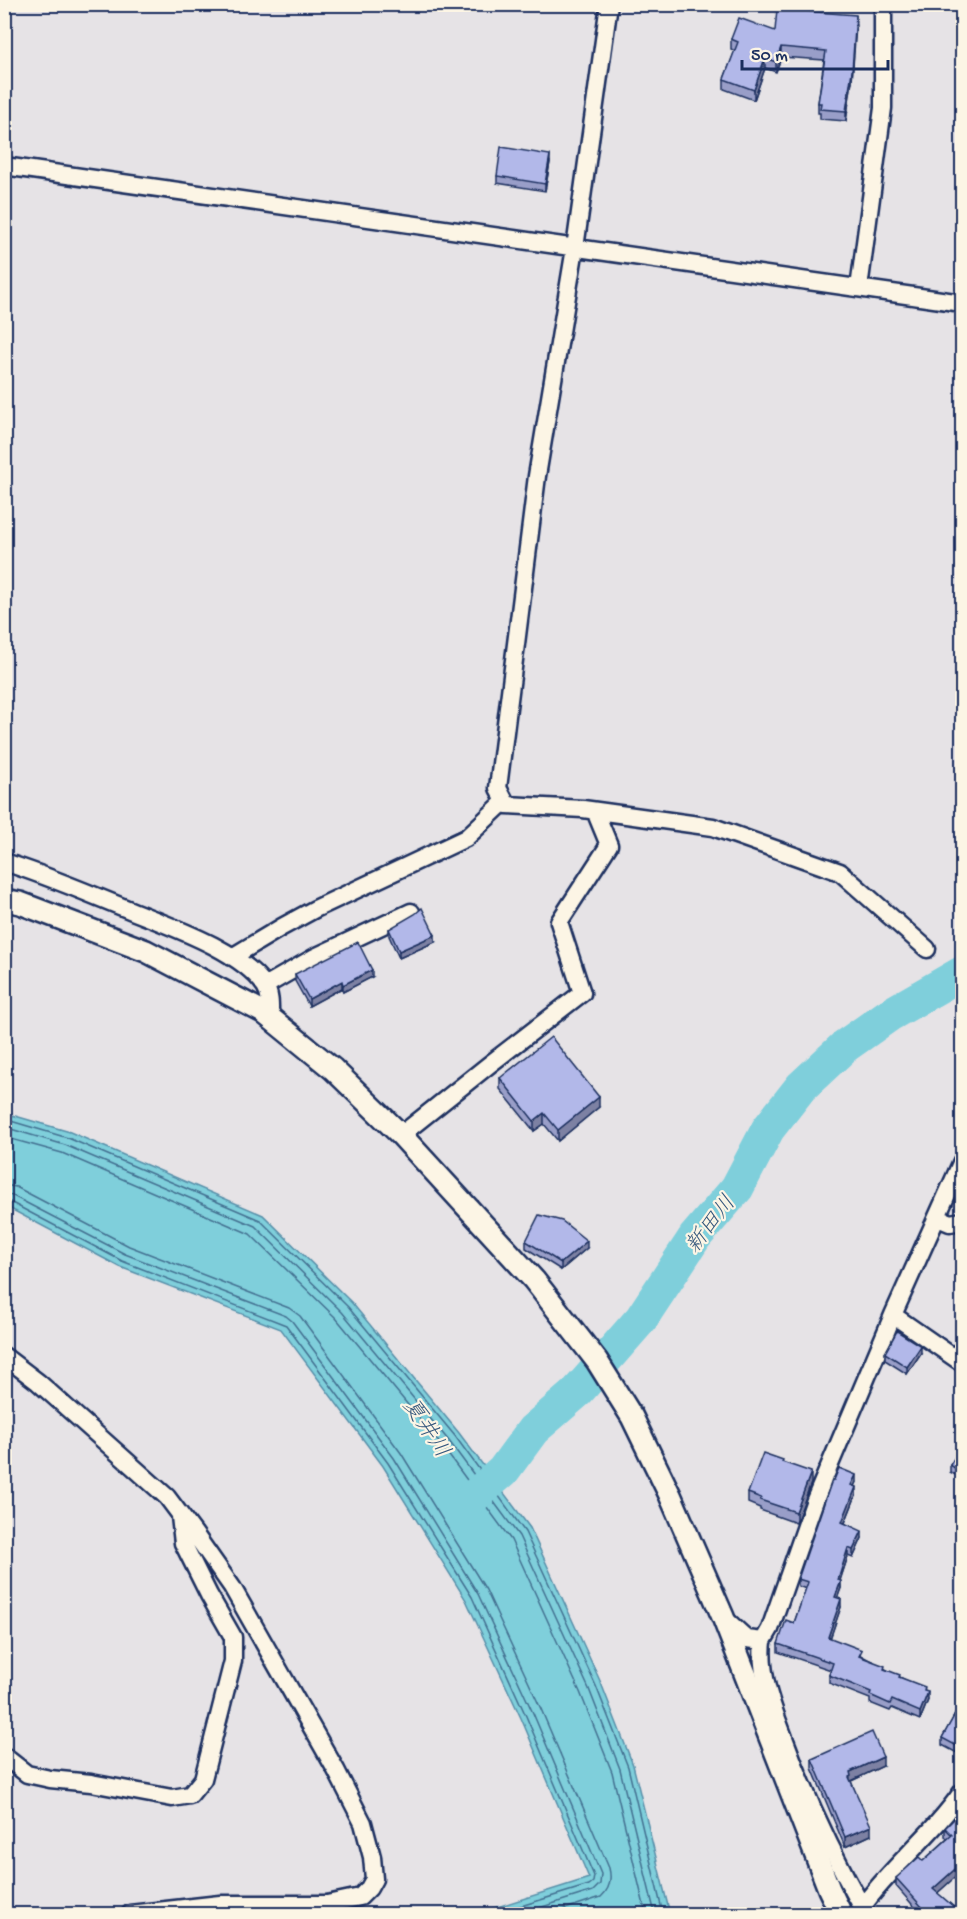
<svg xmlns="http://www.w3.org/2000/svg" width="967" height="1919" viewBox="0 0 967 1919" font-family="'Gochi Hand','Klee One',sans-serif">
<style>
.water{fill:#7fcfdb;stroke:#578fa9;stroke-width:1.5}
.lines{fill:none;stroke-linecap:round;stroke-linejoin:round}
.shore{stroke:#436f90;stroke-width:1.5}
.river{stroke:#7fcfdb;stroke-width:34}
.minor-casing{stroke:#1b2f5e;stroke-width:21}
.tertiary-casing{stroke:#1b2f5e;stroke-width:26}
.minor{stroke:#fcf5e5;stroke-width:16}
.tertiary{stroke:#fcf5e5;stroke-width:21}
.wall{fill:#999ec8;stroke:#1b2f5e;stroke-width:1.5}
.shaded-wall{fill:#7d81a3;stroke:#1b2f5e;stroke-width:1.5}
.building{fill:#b2b8e9;stroke:#1b2f5e;stroke-width:1.5}
.labels{text-anchor:middle;stroke-width:4.5;stroke-linejoin:round;paint-order:stroke}
.water-label{font-size:22px;font-style:italic;fill:#34577d;stroke:#fcf5e5}
</style>
<rect width="100%" height="100%" fill="#e6e3e6"/>
<filter id="ink" filterUnits="userSpaceOnUse"><feTurbulence type="fractalNoise" baseFrequency=".0167" numOctaves="2"/><feDisplacementMap in="SourceGraphic" scale="12" xChannelSelector="R" yChannelSelector="G"/><feConvolveMatrix kernelMatrix="1 2 1 2 8 2 1 2 1" color-interpolation-filters="sRGB"/></filter>
<g filter="url(#ink)">
<path class="water" d="M5 1113 70 1132 263 1215 352 1303 459 1433 530 1528 601 1683 633 1765 670 1914H475L589 1878 521 1718 466 1600 383 1466 281 1329 120 1267 5 1206Z"/>
<g class="lines">
<path class="shore" d="M4 1119 68 1138 260 1220 348 1307 455 1436 525 1532 596 1686 628 1767 663 1914
M4 1127 65 1145 255 1226 342 1312 449 1441 519 1536 589 1689 620 1769 655 1914
M4 1137 62 1153 250 1234 336 1318 442 1446 511 1540 580 1692 612 1772 646 1914
M4 1185 16 1187 129 1246 289 1308 300 1316 401 1453 486 1590 541 1709 609 1868C612 1880 610 1889 601 1897L550 1914
M4 1194 13 1196 125 1254 286 1316 292 1321 394 1458 478 1594 533 1713 601 1874 600 1884 593 1891 520 1914
M4 1202H10L122 1261 286 1325 388 1463 472 1597 526 1716 594 1876 593 1882 589 1885 495 1914"/>
<path class="river" d="M472 1498 503 1471 533 1430 577 1392 641 1319 695 1237 737 1188 768 1129 801 1087 845 1046 889 1015 962 973"/>
<g class="minor-casing">
<path id="minor" d="M609 4 575 248 537 476 498 788 507 805 583 809 713 827 840 872 927 949
M4 166 962 303
M859 288 883 108V4
M4 862C46 875 85 892 125 908 166 925 240 949 265 986 271 995 270 1007 270 1018
M232 957 282 927 315 909 466 838 505 801
M265 986 315 957 411 912
M401 1135 490 1064 582 993 559 922 609 845 595 811
M938 1218 950 1223 962 1221
M893 1315 962 1363
M4 1356 38 1382 167 1497 194 1533 232 1587 336 1770 363 1823 372 1857 374 1879 369 1888 360 1897 327 1904H220L130 1914
M724 1618 747 1639 763 1641 770 1629 815 1500 893 1315 962 1161
M763 1641C759 1676 774 1711 786 1743 808 1803 835 1859 866 1914
M4 1756 27 1774 50 1779 91 1783 172 1798 190 1795 203 1779 233 1661V1637L209 1595 183 1543 180 1516
M862 1907C892 1866 933 1834 962 1792"/>
</g>
<g class="tertiary-casing">
<path id="tertiary" d="M4 900 20 903 146 951 263 1012 333 1069 401 1135 534 1280 597 1361 632 1417 670 1495 723 1617 829 1889 841 1914"/>
</g>
<use href="#minor" class="minor"/>
<use href="#tertiary" class="tertiary"/>
</g>
<path class="wall" d="M856 25 852 81 846 121 820 119V113H818V103L824 60 781 57 776 72 765 68 754 100 724 89V79L735 51 731 49V39L775 31Z
M550 162 545 191 497 183V176Z
M389 929 435 942 399 958 389 936Z
M295 974 372 977 343 992 342 988 309 1006 295 981Z
M500 1078 599 1107 558 1141 544 1124 534 1131 500 1089Z
M526 1241 587 1248 561 1270 526 1248Z
M885 1353H921L907 1374 885 1360Z
M963 1437V1479L950 1472V1465L959 1452 958 1451V1445Z
M783 1462 811 1483 796 1523 760 1510V1508L748 1503V1493Z
M856 1482 854 1486 856 1495 845 1523 862 1538 853 1558 848 1556 840 1580 841 1588 837 1598 841 1607 830 1638 925 1691 928 1700 920 1720 892 1708 890 1711 870 1703V1699L829 1683V1675L831 1670 778 1652V1644L794 1623 806 1589 798 1586V1579Z
M963 1700V1747L960 1746 957 1753 942 1745V1738Z
M812 1759 883 1766 851 1781 871 1835 845 1847 812 1768Z
M963 1820V1870L937 1893 962 1914 918 1911 896 1886V1878L923 1861 947 1839 945 1836V1828Z"/>
<path class="shaded-wall" d="M856 15 852 81 846 121V111Z
M781 47V57L776 72V62Z
M765 58V68L754 100V90Z
M550 155V162L545 191V184Z
M435 935V942L399 958V951Z
M372 970V977L343 992V985Z
M342 981V988L309 1006V999Z
M599 1097V1107L558 1141V1130Z
M544 1113V1124L534 1131V1121Z
M587 1241V1248L561 1270V1263Z
M921 1346V1353L907 1374V1367Z
M811 1472V1483L796 1523V1512Z
M856 1475V1482L851 1493V1485Z
M856 1487V1495L842 1530V1522Z
M862 1531V1538L853 1558V1550Z
M848 1548V1556L838 1587V1580Z
M841 1581V1588L835 1605V1597Z
M841 1599V1607L828 1645V1637Z
M928 1692V1700L920 1720V1712Z
M960 1739V1746L957 1753V1746Z
M883 1757V1766L851 1781 849 1786 850 1772Z
M871 1826V1835L845 1847V1837Z
M963 1862V1870L933 1897V1889Z"/>
<path class="building" d="M777 9 856 15 852 71 846 111 820 109 821 103H818L826 51 781 47 776 62 765 58 754 90 724 79 738 42 731 39 739 18 775 31Z
M501 147 550 155 545 184 497 176Z
M422 908 435 935 399 951 389 929 415 914Z
M358 942 372 970 343 985 342 981 309 999 295 974Z
M551 1037 599 1097 558 1130 544 1113 534 1121 500 1078Z
M539 1215 562 1221 587 1241 561 1263 526 1241Z
M897 1331 921 1346 907 1367 885 1353Z
M963 1437V1473L950 1465 961 1447 958 1445Z
M763 1453 783 1460 782 1462 811 1472 796 1512 760 1500 761 1498 748 1493Z
M839 1468 856 1475 851 1485 856 1487 842 1522 862 1531 853 1550 848 1548 838 1580 841 1581 835 1597 841 1599 828 1637 862 1650 859 1656 885 1666 884 1669 900 1675 899 1677 925 1687 924 1691 928 1692 920 1712 892 1700 890 1704 870 1695 871 1692 829 1675 833 1663 778 1644 786 1620 794 1623 808 1582 798 1579 832 1480H834Z
M963 1700V1740L960 1739 957 1746 942 1738Z
M872 1732 883 1757 850 1772 851 1776 849 1777 871 1826 845 1837 812 1759Z
M958 1815 963 1820V1862L933 1889 962 1914H910L923 1908 896 1878 919 1857 923 1861 952 1835 945 1828Z"/>
</g>
<g class="labels">
<g class="water-label">
<text transform="translate(709 1223) rotate(-52)" y="8">新田川</text>
<text transform="translate(428 1427) rotate(56)" y="8">夏井川</text>
</g>
</g>
<rect width="967" height="1919" fill="none" stroke="#fcf5e5" stroke-width="24"/>
<rect x="12" y="12" width="943" height="1895" fill="none" stroke="#1b2f5e" stroke-width="2" filter="url(#ink)"/>
<path d="M742 60v9h146v-9" fill="none" stroke="#1b2f5e" stroke-width="3"/>
<text x="751" y="60" font-size="18" fill="#1b2f5e" stroke="#fcf5e5" stroke-width="4.5" paint-order="stroke">50 m</text>
</svg>
